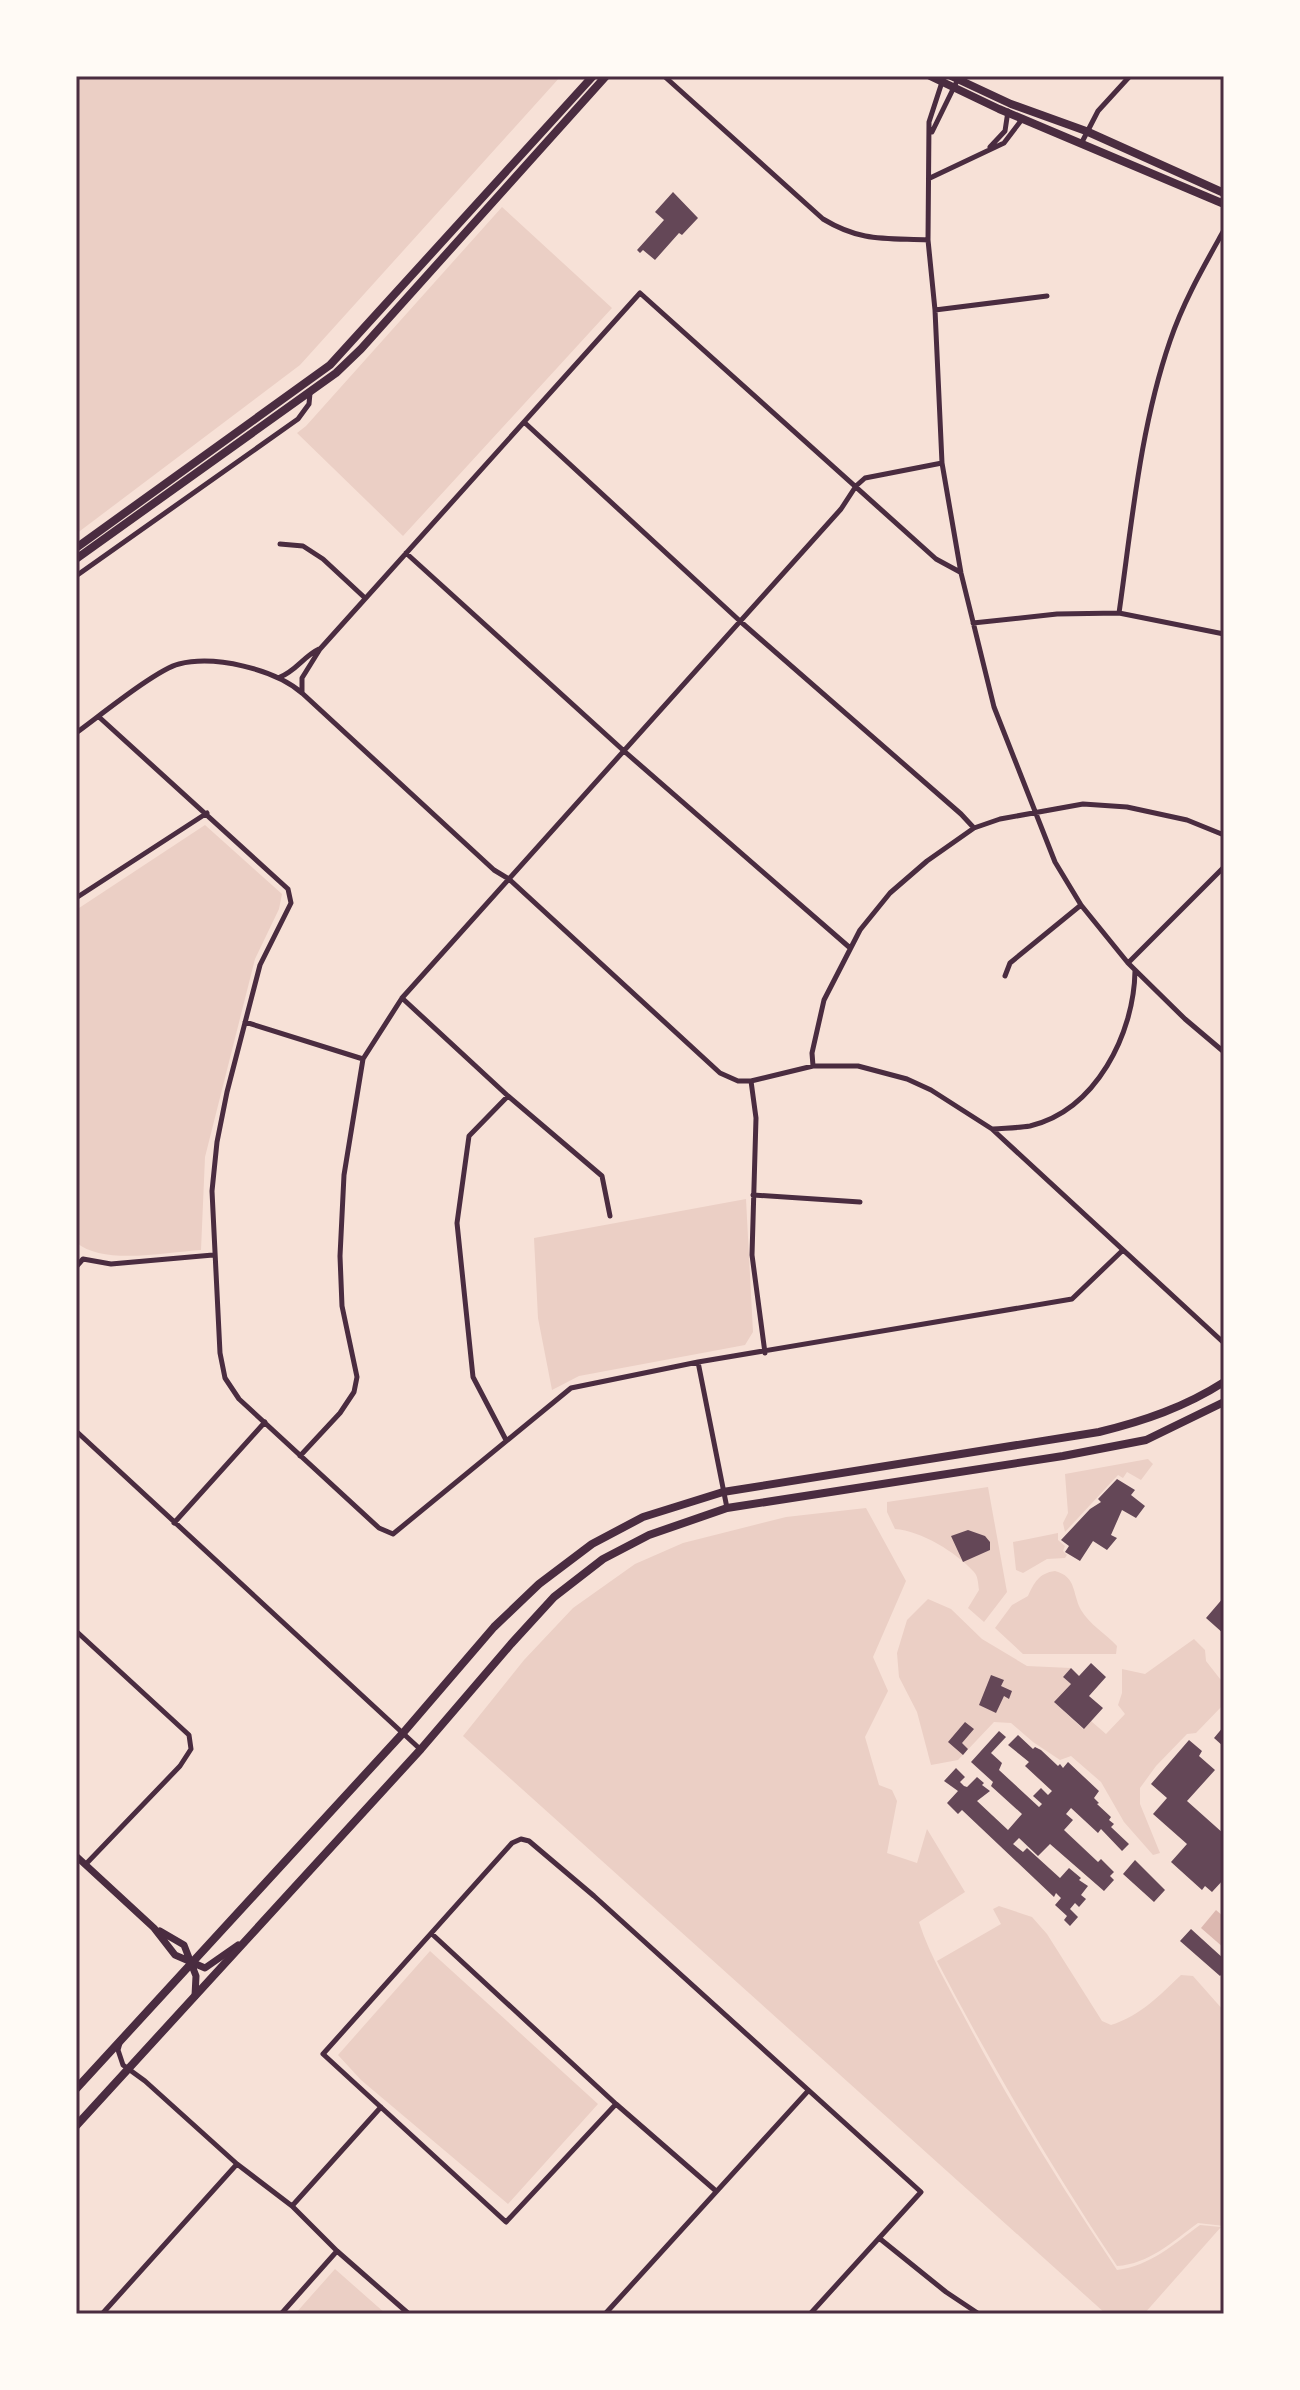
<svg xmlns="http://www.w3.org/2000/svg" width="1300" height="2390" viewBox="0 0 1300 2390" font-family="Ubuntu,sans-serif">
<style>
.green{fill:#ebcfc5}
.water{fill:#dcb8b0}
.building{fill:#644757}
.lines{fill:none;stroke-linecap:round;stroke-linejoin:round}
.minor{stroke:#4a2c40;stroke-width:5}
.tertiary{stroke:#4a2c40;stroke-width:7}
.secondary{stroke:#4a2c40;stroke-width:8}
.primary{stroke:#4a2c40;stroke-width:8}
.neatline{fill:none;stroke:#4a2c40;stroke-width:3}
</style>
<rect width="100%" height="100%" fill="#f7e1d7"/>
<path class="green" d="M76 76H561L300 365 76 534Z
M502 207 612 308 403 536 297 433 306 426Z
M205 825 282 894 279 909 255 959 205 1157 201 1250C167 1252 102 1266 76 1242V910Z
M746 1199 753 1332 745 1345 579 1376 552 1390 538 1318 534 1238Z
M1148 1459 1153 1464 1141 1480 1127 1472 1123 1478 1118 1475 1065 1532 1063 1523 1068 1513 1065 1474Z
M988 1487 1007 1592 984 1622 968 1608 979 1590C978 1583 978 1576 974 1572 956 1552 921 1531 895 1529L887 1512V1502Z
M866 1508 906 1581 873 1657 888 1691 865 1737 879 1785 892 1790 897 1801 887 1853 917 1863 927 1829 965 1892 919 1922C930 1957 950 1989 967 2022 1012 2107 1063 2189 1117 2270 1150 2266 1174 2244 1200 2225L1221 2227 1144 2314H1106L463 1736 524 1660 573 1608 635 1564 683 1543 786 1517Z
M1058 1533V1540L1065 1546 1063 1551 1067 1555 1065 1558 1047 1559 1023 1573 1016 1570 1013 1542Z
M1055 1571C1077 1577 1072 1593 1081 1610 1089 1624 1106 1634 1117 1646L1116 1654H1023L995 1628 1012 1605 1028 1596C1034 1583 1039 1573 1055 1571Z
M928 1599 951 1609 982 1639 1027 1666 1071 1668 1063 1677 1071 1684 1055 1703 1083 1729 1091 1721 1106 1734 1125 1714 1118 1705 1122 1693V1669L1145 1674 1194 1639 1205 1650 1206 1661 1224 1684V1704L1196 1733 1187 1734 1156 1766 1140 1788V1804L1160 1853 1153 1855 1124 1822 1101 1782 1071 1756 1060 1760 1033 1742 1011 1723 994 1722 958 1760 931 1765 917 1712 899 1677 897 1653 907 1620Z
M999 1906 1032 1917 1047 1934 1102 2021 1111 2025C1140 2016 1160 1995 1181 1975L1193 1976 1224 2011V2226L1198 2223C1172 2242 1149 2264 1117 2266 1051 2167 992 2066 937 1961L1001 1924 993 1909Z
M430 1951 598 2104 508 2204 361 2080 338 2055Z
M335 2269 386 2314H295Z"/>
<path class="water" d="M1216 1910 1224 1917V1948L1201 1928Z"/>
<path class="building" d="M673 192 698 218 682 235 679 233 655 260 643 250 640 253 637 250 664 220 655 212Z
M1117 1479 1135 1490 1131 1495 1145 1506 1136 1518 1122 1510 1111 1535 1117 1538 1107 1550 1093 1541 1080 1561 1065 1552 1069 1546 1061 1540 1090 1509 1101 1502 1098 1499Z
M968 1530 985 1536 990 1542V1550L963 1562 951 1536Z
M1224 1597V1634L1206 1618Z
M1091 1663 1106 1677 1089 1696 1103 1708 1084 1729 1054 1702 1071 1684 1063 1677 1071 1668 1079 1676Z
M991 1675 1004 1680 1001 1686 1012 1691 1009 1699 1004 1696 996 1713 979 1705Z
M965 1722 974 1729 962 1743 968 1749 963 1755 948 1742Z
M1224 1726V1747L1214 1738Z
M999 1731 1006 1737 991 1753 1002 1763 999 1770 1039 1807 1042 1804 1033 1796 1041 1788 1048 1795 1052 1791 1025 1766 1029 1762 1008 1745 1018 1735 1033 1749 1035 1747 1041 1750 1058 1766 1060 1764 1063 1768 1068 1762 1099 1791 1094 1798 1099 1803 1097 1804 1111 1817 1109 1820 1114 1824 1111 1827 1129 1844 1122 1851 1101 1829 1098 1833 1071 1808 1066 1814 1073 1820 1064 1830 1098 1862 1101 1859 1114 1872 1110 1876 1114 1880 1104 1891 1050 1844 1038 1856 1019 1838 1013 1844 1023 1852 1027 1848 1060 1878 1069 1868 1081 1878 1079 1880 1088 1886 1081 1895 1086 1899 1079 1907 1075 1903 1070 1909 1078 1917 1070 1926 1064 1920 1067 1916 1055 1905 1061 1898 1056 1893 1054 1897 962 1810 958 1814 947 1803 958 1791 944 1781 956 1768 965 1777 960 1782 964 1786 967 1787 977 1777 984 1783 982 1785 990 1791 977 1801 1008 1830 1022 1814 991 1786 993 1782 971 1762Z
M1189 1740 1202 1751 1199 1756 1215 1770 1187 1801 1224 1834V1879L1212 1892 1205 1886 1202 1890 1171 1862 1187 1844 1153 1814 1167 1798 1151 1784Z
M1135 1860 1165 1890 1154 1902 1123 1874Z
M1191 1929 1224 1959V1972L1220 1976 1180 1941Z"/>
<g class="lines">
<path class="minor" d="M664 76 823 219C861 242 885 238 928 240
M944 76 929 122 928 240 935 310 942 463 961 573 994 707 1055 862 1081 905 1128 963 1185 1019 1224 1052
M932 132 958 79
M1082 142 1098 111 1130 76
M990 147 1005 131 1008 111
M930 178 1004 143 1023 118
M935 310 1047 296
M524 422 741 622 961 814 974 828
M280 544 303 546 323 559 365 598
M406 553 624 751 849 947
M76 576 298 419 309 404 310 393
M1119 613C1132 522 1140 428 1170 341 1183 302 1204 266 1224 230
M973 623 1057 614 1119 613 1224 634
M280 677C296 671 304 656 319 649
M302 693V678L320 649 640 293 936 559 960 572
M99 717 288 889 291 903 260 965 227 1092 217 1142 212 1191 220 1353 225 1378 239 1399 379 1528 393 1534 571 1388 698 1362 1072 1299 1123 1250
M76 733C97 718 157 669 179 664 215 655 274 669 302 693L494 870 509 879 720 1073 738 1081H751L813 1066H858L907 1079 931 1090 992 1129 1224 1343
M76 898 207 813
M1128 963 1224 867
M1005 976 1010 963 1081 905
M402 998 508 1096 602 1176 610 1216
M245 1022 363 1059
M813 1066 812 1053 824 1000 860 930 890 893 927 861 974 828 1000 819 1083 804 1127 807 1187 820 1224 835
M751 1081 756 1118 752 1255 765 1353
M993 1129C1005 1128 1018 1128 1030 1126 1096 1110 1134 1034 1135 971
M753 1195 860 1202
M76 1267 83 1259 111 1264 213 1255
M698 1362 727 1508
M76 1431 420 1749
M506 1440 473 1377 457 1223 469 1136 508 1096
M300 1456 340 1413 354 1392 357 1377 342 1306 340 1256 344 1175 363 1059 402 998 841 509 856 486 865 478 942 463
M174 1523 265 1422
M76 1631 189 1735 191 1749 180 1766 85 1865
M432 1934 616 2104 716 2191
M120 2043 118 2050 123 2065 145 2081 237 2164 292 2206 337 2251 409 2314
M616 2104 506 2222 323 2054 512 1843 521 1839 529 1841 594 1896 921 2192 810 2314
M292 2206 381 2107
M879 2238 946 2292 979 2314
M102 2314 237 2164
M281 2314 337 2251
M605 2314 808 2091"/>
<path class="tertiary" d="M76 1856 154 1928 175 1955 205 1968 238 1945
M160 1931 184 1945 196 1976 195 1996"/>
<path class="secondary" d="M930 76 999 109 1224 204
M951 76 1011 104 1086 131 1224 193
M76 548 330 365 593 76
M76 559 336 373 361 349 606 76"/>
<path class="primary" d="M76 2089 403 1733 494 1627 539 1584 592 1544 643 1517 723 1492 1099 1432C1144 1421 1185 1407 1224 1382
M76 2126 421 1749 511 1644 554 1597 603 1559 649 1535 727 1508 1063 1456 1146 1440 1224 1402"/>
</g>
<rect width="1300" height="2390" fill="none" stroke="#fffaf5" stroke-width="156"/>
<rect x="78" y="78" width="1144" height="2234" class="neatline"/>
</svg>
